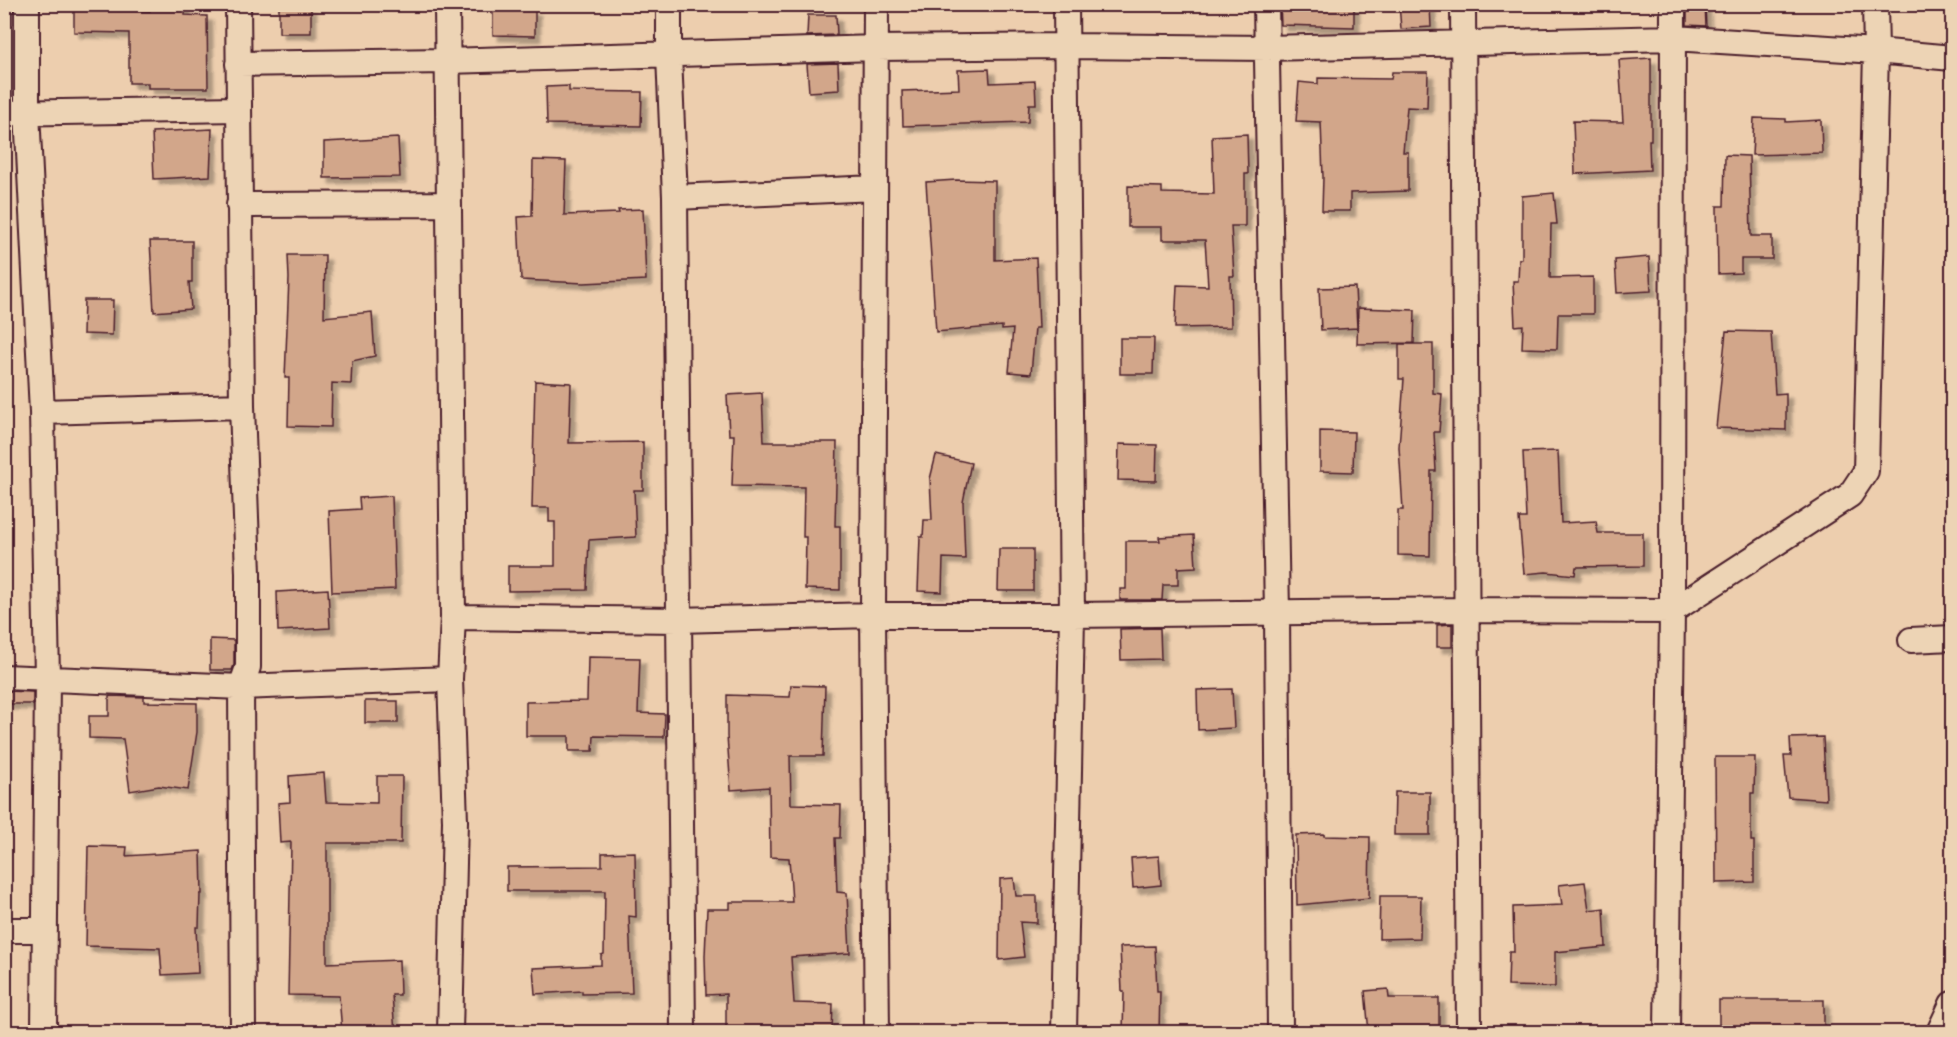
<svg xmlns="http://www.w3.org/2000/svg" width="1957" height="1037" viewBox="0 0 1957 1037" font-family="'Gochi Hand',sans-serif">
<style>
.building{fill:#d2a68a;stroke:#4a1f2b;stroke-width:1.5;filter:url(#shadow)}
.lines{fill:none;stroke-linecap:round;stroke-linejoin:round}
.street-casing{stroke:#4a1f2b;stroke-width:28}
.street{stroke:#edd4b5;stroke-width:24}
</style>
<defs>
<filter id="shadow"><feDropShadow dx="5.5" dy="5.5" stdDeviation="1.5" flood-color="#0004"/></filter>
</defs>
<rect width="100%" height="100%" fill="#edceae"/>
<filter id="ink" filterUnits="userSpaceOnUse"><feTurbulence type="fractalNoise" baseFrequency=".0167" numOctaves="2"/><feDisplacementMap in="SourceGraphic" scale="12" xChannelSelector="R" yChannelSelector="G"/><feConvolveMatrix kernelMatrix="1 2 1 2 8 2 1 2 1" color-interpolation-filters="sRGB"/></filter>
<g filter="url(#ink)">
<path class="building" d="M150 4H185V15L207 16 208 88H148V83H129V33L74 32V10L150 11Z
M1280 4H1354V27L1281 25Z
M1399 4H1430L1431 27 1401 29Z
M1687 4H1705L1706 26 1687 25Z
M279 7H311V33H279Z
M493 9 535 10V36L493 35Z
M808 15H836L837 35 807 36Z
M1651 58V140H1649L1650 170 1575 174 1573 121 1623 122 1619 60Z
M838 63 839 90 809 92 807 64Z
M989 69 990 83 1035 81 1036 104H1029L1028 122 903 126 902 91 959 89 958 70Z
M1392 72H1428L1427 108 1407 107 1403 152H1408V191L1350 193V211H1322L1323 177 1321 122 1296 121 1299 82 1318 84V78L1391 79Z
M569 86V91L642 92 641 126 547 124 546 87Z
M1754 118 1786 119V122L1821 120 1822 153 1752 155Z
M212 129 210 176 154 179 152 132Z
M1247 134 1248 174H1245V226H1231L1234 276H1230L1231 327 1175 328 1177 285 1208 286 1205 240H1162V227H1128V186L1162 187V193L1214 194 1212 136Z
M398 138 400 177 324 178V142Z
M1725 155 1749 156 1751 236H1772V259H1741V273L1718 274 1717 206H1724Z
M533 160 566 161 564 215 619 213 618 210 643 209 646 280 584 283 521 280 518 217 532 216Z
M956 180 995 181V260L1036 258 1039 328H1035L1031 374 1009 372 1013 329 1002 330V326L936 332 926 182Z
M1554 193 1557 224H1551L1550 278 1593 277V314H1558L1557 349 1522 348 1523 325 1515 326 1513 281H1518L1519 259H1522V196Z
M150 241H192V282H189L191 309 154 312Z
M288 255H325L324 317 372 312 375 356 352 361 351 384 332 383 331 427 288 426 289 378H285L289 278Z
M1649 257 1651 291 1617 293 1615 260Z
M1355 287 1357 328 1321 330 1319 288Z
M84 300H113L112 335 83 334Z
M1358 308 1415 310 1414 343 1357 344Z
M1726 331 1771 332 1775 394 1786 393V430L1716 428Z
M1120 338H1154L1153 374H1120Z
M1399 344H1433V393L1442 394 1439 432H1434L1436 471H1431L1430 556 1398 555V510H1403L1399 447 1404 379H1399Z
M535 381 571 383 569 443 643 442V490H634L636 537 589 540 587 590 508 591V566H555V522H549V508H532Z
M762 393 764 442H837L835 526H840V590L805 589 806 537H803L804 487 732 486 734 435H729L727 395Z
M1320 431 1354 432 1353 472 1320 471Z
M1119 444 1157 445 1156 481 1118 480Z
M1558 451 1561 523 1596 521 1598 533H1643V566L1576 567 1575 575 1546 572 1524 574 1519 518H1526L1523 452Z
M936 455 971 463 963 502 965 559 943 558 942 592 918 591 920 537H923L924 520H932L930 479Z
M392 496 395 589 332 592 329 511 360 509 359 498Z
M1194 535 1196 567 1178 568V585H1163L1162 600H1120V589H1126V541H1160L1159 537Z
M999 549H1033V591H998Z
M328 589 330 628 278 631 277 592Z
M1452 624V647H1437V625Z
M1160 628 1161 659 1121 660 1120 629Z
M210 639 234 640V665L232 670H210Z
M588 657 640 658 638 713 665 714 664 737 594 736 593 751H569V736H526V702L587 701Z
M791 685 825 686 823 756H790L791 804 841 805 840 838H835L837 892 847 893 850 953 791 957 794 1003 833 1004 832 1032H726V994L706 995 705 956 707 909H730V902H792L789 858 770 857 769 787 731 790 727 736V695L790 697Z
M1232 689 1234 728 1198 730 1197 690Z
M6 691 33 692V704H6Z
M109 696 144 697V702L197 703V732L188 790 159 786 130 791 123 739 89 738V716H109Z
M365 701H398V723H365Z
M1823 737 1826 800 1788 797 1784 756H1791L1790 738Z
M1715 757H1755L1754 793H1751V841H1754V882L1716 883Z
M324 773 326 802 377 803V776H402L401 843H327V963L399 960 400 995H392L395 1032H342L339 996 288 995 291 842 280 843 278 803 290 802 289 776Z
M1395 792H1430V835H1394Z
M1324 834V836L1370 837 1369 898 1297 905 1296 835Z
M88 846 127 847 126 856 201 851 202 894H200L199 927H196L198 973 162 975 160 948 86 946Z
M635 852 636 917 629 916 632 993 582 994V991L535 994 533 968 601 965V955L604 954 605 891H507V867L602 866V853Z
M1159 856 1161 885 1133 888 1131 858Z
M1014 878 1016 896H1037V923L1020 922 1024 957 999 960 1000 879Z
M1585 882 1589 910 1604 908 1606 947 1555 952V987L1508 986 1509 952H1514L1513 907 1562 905 1559 885Z
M1380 896H1421L1420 938 1379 939Z
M1155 946 1157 991H1160L1159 1032H1123L1124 991H1122L1120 947Z
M1388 989 1389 998H1439V1032H1369L1365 991Z
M1719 1000H1824V1032H1719Z"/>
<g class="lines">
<g class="street-casing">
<path id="street" d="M27 4V112L42 412 47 678 44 1032
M238 4 242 406 248 573V667L241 687 243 1032
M447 4 453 617 450 679 455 821 450 1032
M669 4V56L675 197 683 1032
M876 4 873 615 877 1032
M1266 4 1277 613 1280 1032
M1463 4 1469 1032
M238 64 447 61 876 48 1066 46 1267 48 1673 38 1876 51 1952 58
M4 113 238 109
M675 197 875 188
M239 205 449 204
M42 412 242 406
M453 617 678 620 873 615H1072L1467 610 1672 611 1850 495 1866 471 1876 51 1875 4
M1911 640 1952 638
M4 677 241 687 450 679
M4 930H45
M1064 1032 1072 615 1066 4
M1667 1032 1672 611 1673 4
M1939 1032 1952 1004"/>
</g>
<use href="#street" class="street"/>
</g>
</g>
<rect width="1957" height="1037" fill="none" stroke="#edd4b5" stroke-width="24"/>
<rect x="12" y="12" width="1933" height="1013" fill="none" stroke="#4a1f2b" stroke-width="2" filter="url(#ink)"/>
</svg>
